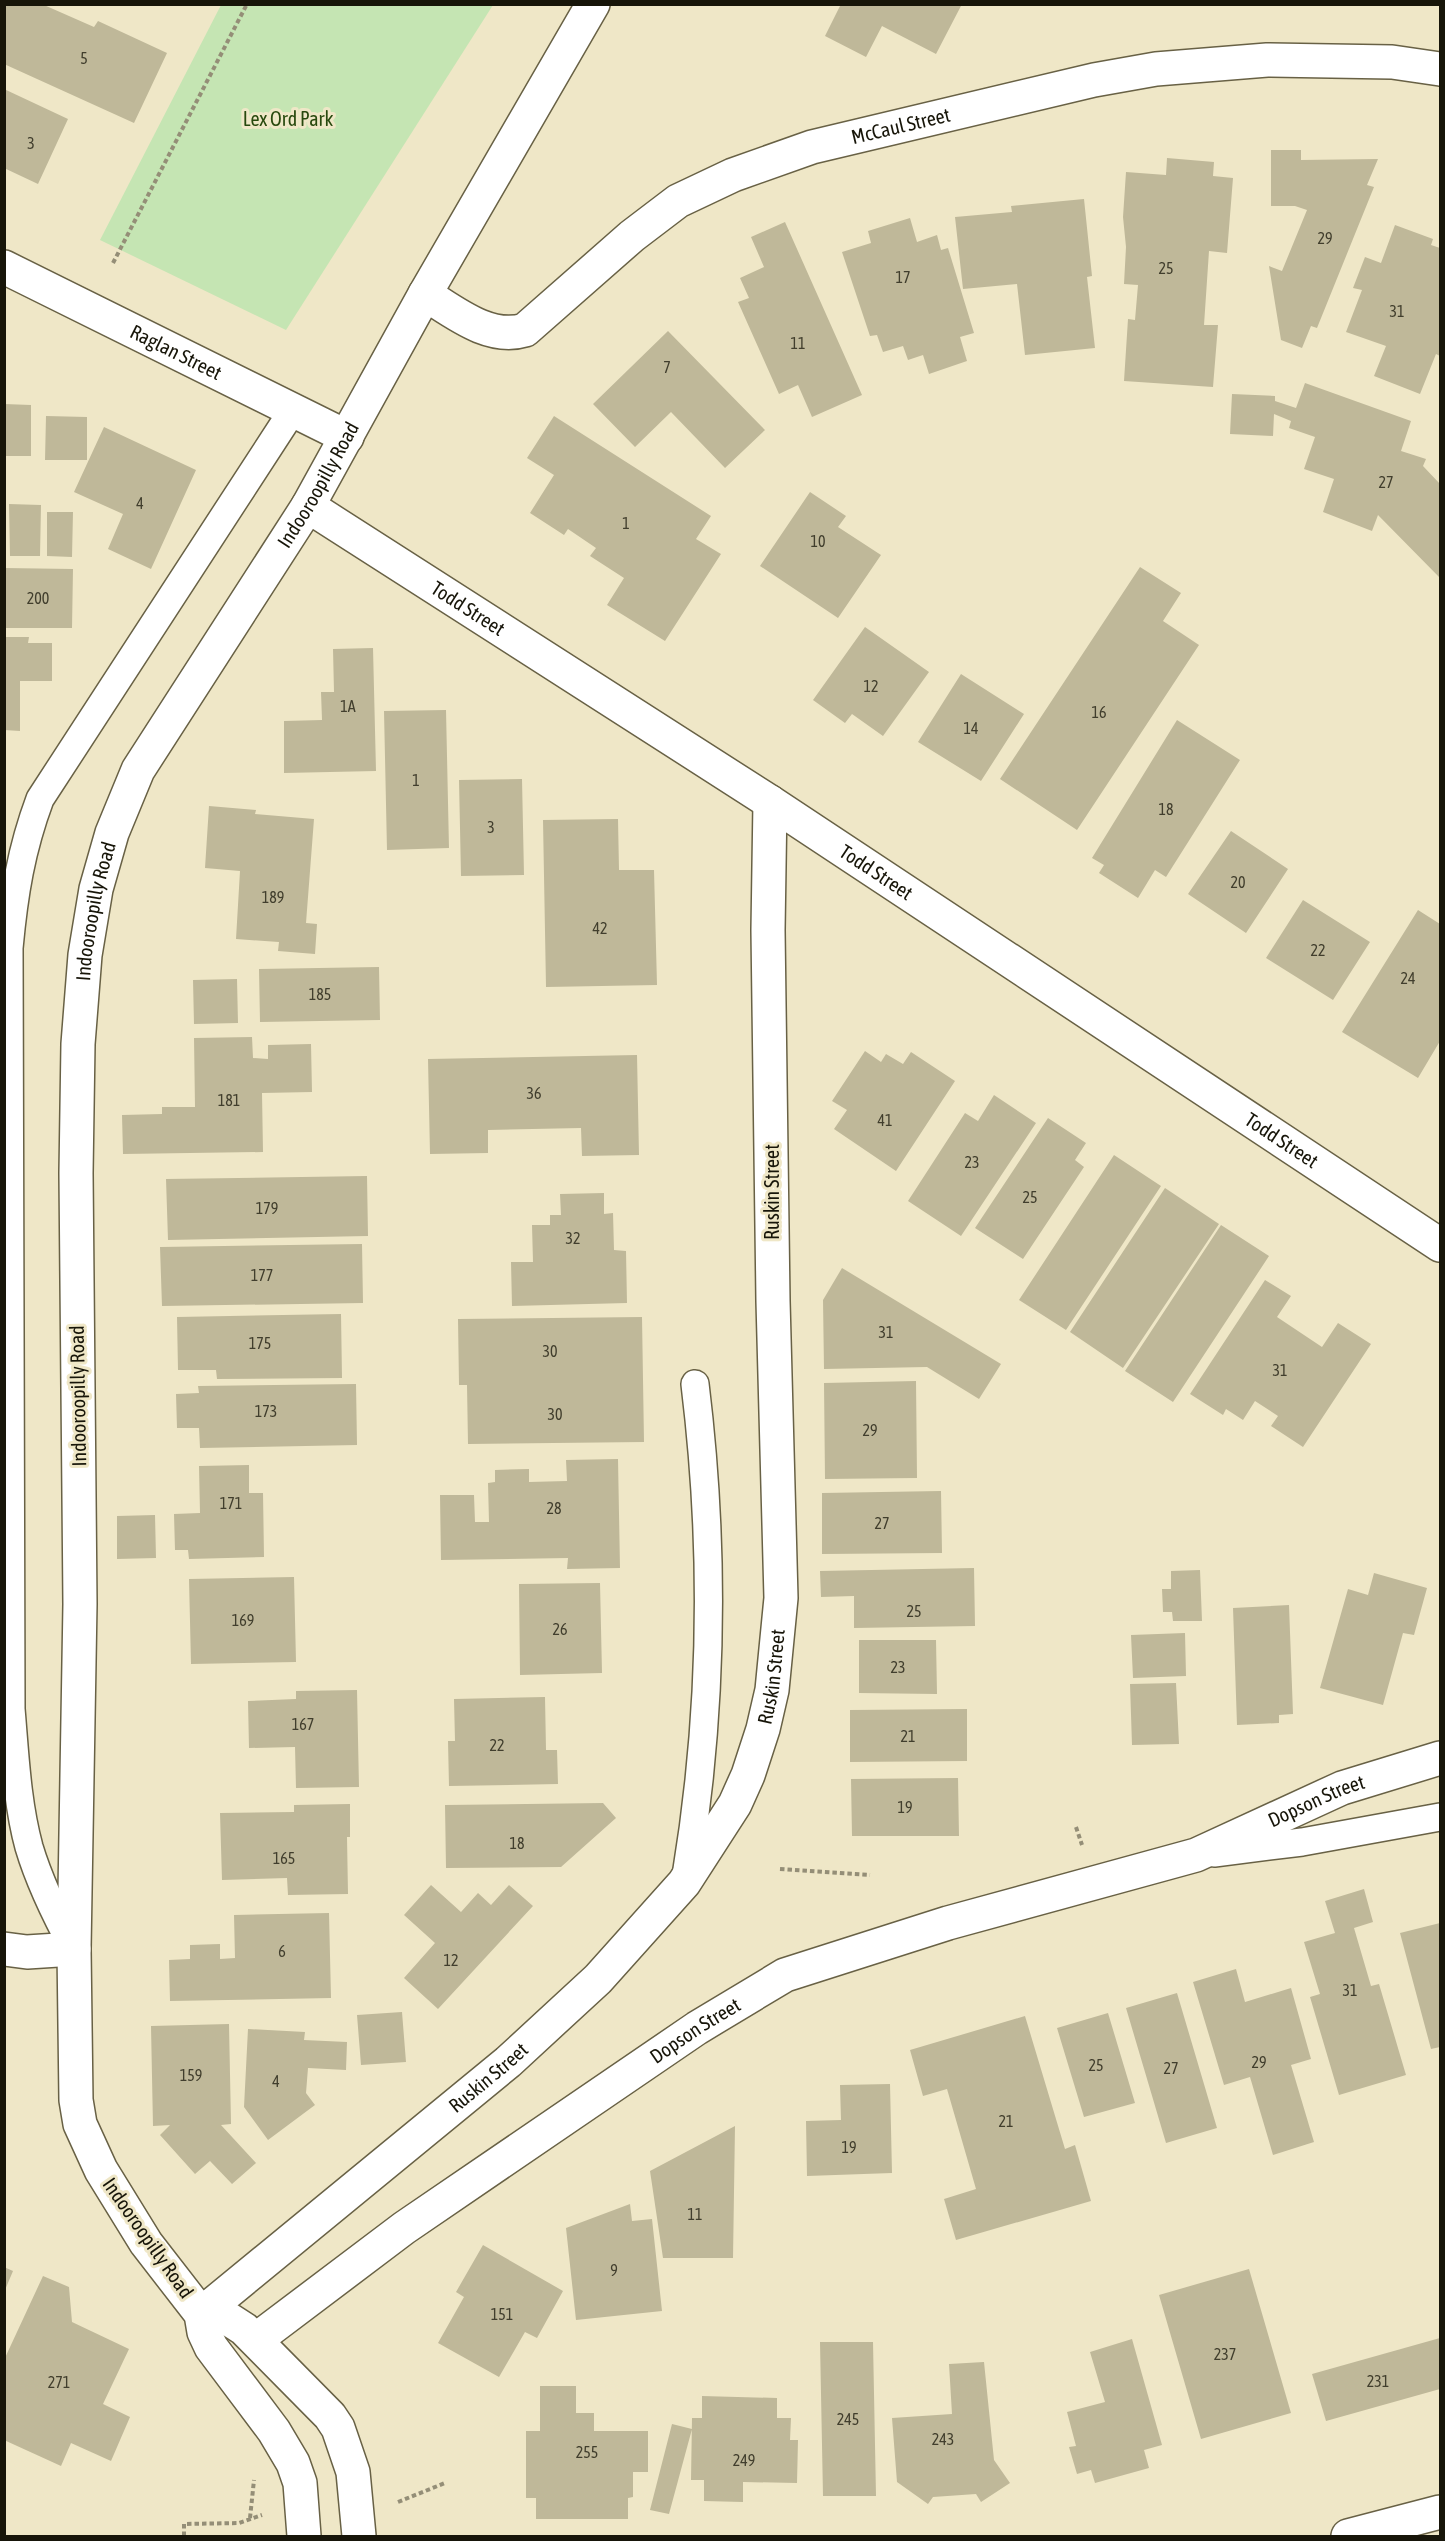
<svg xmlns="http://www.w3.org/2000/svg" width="1445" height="2541" viewBox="0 0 1445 2541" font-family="'Asap Condensed',sans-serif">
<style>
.green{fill:#c5e5b3}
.building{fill:#bfb899}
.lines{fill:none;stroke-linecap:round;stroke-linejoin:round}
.service-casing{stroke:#686145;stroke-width:30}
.minor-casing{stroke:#686145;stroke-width:36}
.secondary-casing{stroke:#686145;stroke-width:36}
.path{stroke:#948e77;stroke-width:4;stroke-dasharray:4.5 3;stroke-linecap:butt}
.service{stroke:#fff;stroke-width:27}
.minor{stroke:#fff;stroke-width:33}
.secondary{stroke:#fff;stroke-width:33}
.labels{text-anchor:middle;stroke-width:6;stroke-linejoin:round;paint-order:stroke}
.number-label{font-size:16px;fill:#413e2d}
.park-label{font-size:20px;fill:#28490e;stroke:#efe7c7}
.street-label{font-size:20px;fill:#171509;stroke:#efe7c7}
</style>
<rect width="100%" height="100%" fill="#efe7c7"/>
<path class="green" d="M221 5H493L286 330 100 240Z"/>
<path class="building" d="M841 4H962L936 54 882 26 866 57 825 36Z
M4 5H44L94 27 98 21 167 53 134 123 4 64Z
M4 89 68 119 38 184 4 168Z
M1271 150H1301V160L1378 159 1367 185 1374 187 1317 328 1311 326 1302 348 1281 340 1269 266 1282 271 1307 210 1295 206H1271Z
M1167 158 1214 162 1213 176 1233 178 1227 253 1209 251 1204 325H1218L1213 387 1124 381 1128 319 1135 320 1138 285 1124 284 1126 247 1123 217 1126 172 1166 175Z
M1084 199 1092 276 1087 277 1095 348 1025 355 1017 284 963 289 955 217 1012 212 1011 206Z
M910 218 917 242 937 235 941 250 948 248 974 333 960 337 967 361 929 374 923 355 908 360 903 346 883 352 877 335 870 336 842 252 871 243 868 231Z
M785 222 862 395 812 417 798 385 779 394 738 302 749 298 740 278 764 267 751 237Z
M1395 225 1433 239 1431 245 1440 248V356L1436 354 1420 394 1374 376 1386 346 1346 332 1362 290 1353 288 1365 257 1381 263Z
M668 331 765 430 725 468 671 412 635 447 593 404Z
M1305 383 1411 421 1401 451 1426 459 1423 466 1440 484V578L1378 515 1372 531 1323 512 1334 479 1304 469 1315 437 1289 428 1291 421 1274 414 1273 436 1230 434 1232 394 1275 396V401L1296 408Z
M4 404 31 405V456H4Z
M46 416 87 417V460H45Z
M554 416 711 516 696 539 721 554 665 641 607 605 624 578 590 556 596 548 568 529 564 535 530 513 554 475 527 458Z
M104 427 196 470 151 569 108 549 123 514 74 492Z
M810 492 846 516 838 527 881 555 838 618 760 566Z
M9 504 41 505 40 556H10Z
M47 512H73L72 557 47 556Z
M1140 567 1181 593 1163 621 1199 645 1077 830 1000 779Z
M4 568 73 569 72 628H4Z
M865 627 929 672 883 736 852 714 845 723 813 700Z
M4 637H29L28 643H52V681H20V731L4 730Z
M373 648 376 771 284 773V721L322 720 321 692H334L333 649Z
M961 674 1024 714 981 781 918 742Z
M446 710 449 848 387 850 384 711Z
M1177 720 1240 760 1166 877 1155 870 1138 898 1099 873 1104 865 1092 858Z
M522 779 524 875 461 876 459 780Z
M209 806 256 810 255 814 314 819 306 923 317 924 315 954 278 951 279 942 236 939 240 871 205 868Z
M618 819 619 870H654L657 985 546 987 543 820Z
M1231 831 1288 869 1246 933 1188 894Z
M1303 900 1370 942 1333 1000 1266 958Z
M1418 910 1440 924V1041L1418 1078 1342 1032Z
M379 967 380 1020 260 1022 259 969Z
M237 979 238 1023 194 1024 193 980Z
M252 1037 253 1058 268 1059V1045L311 1044 312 1092 262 1093 263 1152 123 1154 122 1115 162 1114V1107H195L194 1038Z
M865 1051 881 1062 886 1054 903 1064 911 1052 955 1081 896 1171 834 1129 847 1110 832 1101Z
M637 1055 639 1155 582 1156 581 1128 488 1130V1153L430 1154 428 1059Z
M994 1095 1036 1123 961 1236 908 1201 965 1113 978 1121Z
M1048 1118 1086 1143 1075 1160 1084 1167 1023 1259 975 1228Z
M1114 1155 1161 1186 1066 1330 1019 1300Z
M367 1176 368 1236 168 1240 166 1179Z
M1165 1188 1219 1224 1123 1368 1070 1332Z
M604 1193V1214L613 1213 614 1250 626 1251 627 1303 512 1306 511 1262H533L532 1225H550V1215H561L560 1194Z
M1221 1225 1269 1256 1173 1402 1125 1371Z
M362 1244 363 1303 162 1306 160 1247Z
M842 1268 1001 1364 979 1399 927 1367 824 1369 823 1300Z
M1265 1280 1291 1296 1277 1317 1322 1347 1338 1323 1371 1344 1303 1447 1271 1426 1278 1416 1255 1401 1243 1420 1226 1409 1223 1415 1190 1394Z
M341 1314 342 1378 217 1379 216 1370H178L177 1317Z
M642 1317 644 1442 468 1444 467 1385H459L458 1319Z
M916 1381 917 1478 825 1479 824 1383Z
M356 1384 357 1445 200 1448 199 1428H177L176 1394 199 1393 198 1386Z
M618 1459 620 1568 567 1569 568 1558 441 1560 440 1495H474L475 1522H489L488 1483 495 1482V1470L529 1469V1482L567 1481 566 1460Z
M249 1465V1493H263L264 1557 189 1559 188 1550H175L174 1514 200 1513 199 1466Z
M941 1491 942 1553 822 1554V1493Z
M155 1515 156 1558 117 1559V1516Z
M974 1568 975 1626 854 1628V1596L821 1597 820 1571Z
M1200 1570 1202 1621H1173L1172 1612H1163L1162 1589H1171V1571Z
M1374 1573 1427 1588 1414 1635 1403 1633 1383 1705 1320 1688 1348 1589 1368 1595Z
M294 1577 296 1662 191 1664 189 1579Z
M600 1583 602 1673 520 1675 519 1584Z
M1289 1605 1293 1714 1279 1715V1723L1237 1725 1233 1608Z
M1185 1633 1186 1676 1133 1678 1131 1635Z
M859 1640H936L937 1694 859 1693Z
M1176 1683 1179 1744 1132 1745 1130 1684Z
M357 1690 359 1787 296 1788 295 1747 249 1748 248 1701 296 1699V1691Z
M545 1697 546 1750H557L558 1784 449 1786 448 1741H455L454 1699Z
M967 1709V1761L850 1762V1710Z
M958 1778 959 1836H852L851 1779Z
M603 1803 616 1818 561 1867 446 1868 445 1805Z
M350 1804V1837H347L348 1894 288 1895 287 1878 222 1880 220 1813 294 1812V1805Z
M431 1885 461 1912 478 1893 491 1905 509 1885 533 1906 438 2009 404 1978 435 1943 404 1915Z
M1364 1889 1373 1922 1354 1928 1371 1986 1379 1984 1406 2075 1339 2095 1310 1997 1320 1994 1304 1942 1335 1933 1325 1901Z
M329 1913 331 1998 170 2001 169 1960 190 1959V1945L220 1944V1959L235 1958 234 1915Z
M1440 1923V2047L1431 2049 1400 1933Z
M1236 1969 1245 2002 1291 1988 1311 2059 1291 2065 1314 2142 1273 2155 1250 2077 1224 2085 1193 1982Z
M1177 1993 1217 2128 1166 2143 1126 2008Z
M402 2012 406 2062 361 2065 357 2015Z
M1108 2013 1135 2103 1084 2117 1057 2028Z
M1025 2016 1065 2149 1075 2145 1091 2201 956 2240 944 2199 976 2189 947 2089 923 2096 910 2050Z
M229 2024 231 2124 221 2125 256 2163 232 2184 210 2161 195 2174 160 2135 170 2125 153 2126 151 2026Z
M248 2029 305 2032 304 2040 347 2042 346 2070 308 2068 306 2093 315 2105 268 2140 244 2107Z
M890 2084 892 2173 807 2176 806 2121 841 2120 840 2085Z
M735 2126 733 2258H663L650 2171Z
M630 2204 632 2221 652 2219 662 2311 576 2320 566 2228Z
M483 2245 563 2291 537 2338 525 2332 499 2377 438 2343 464 2297 456 2292Z
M4 2267 13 2271 5 2290H4Z
M1249 2269 1291 2413 1201 2439 1159 2295Z
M43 2276 69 2287 72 2322 129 2349 103 2404 130 2417 111 2461 71 2443 61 2466 4 2440V2360Z
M1440 2338V2389L1326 2421 1312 2374Z
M1132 2339 1162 2445 1144 2450 1149 2468 1095 2483 1091 2470 1077 2474 1069 2447 1076 2446 1067 2412 1105 2402 1090 2352Z
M820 2342H873L876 2496H823Z
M984 2362 994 2460 1010 2483 981 2502 976 2494 933 2497 928 2504 897 2482 892 2418 952 2414 949 2364Z
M540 2386H576V2413H594V2431H648V2472H633V2497L628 2498V2519H536V2498H526V2431H540Z
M702 2396 777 2398V2418H791L790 2440H798L797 2483 743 2482V2502L704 2501V2480H691L692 2418H702Z
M672 2424 692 2429 669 2514 650 2510Z"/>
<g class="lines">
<g class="service-casing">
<path id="service" d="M1214 1853 1302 1842 1440 1817
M686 1876C713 1713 715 1547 695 1384
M74 1949C56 1916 40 1884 29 1847 17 1803 15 1755 11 1709L9 948C14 894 21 850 40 799L293 410"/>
</g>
<g class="minor-casing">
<g id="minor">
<path id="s1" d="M4 267 347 437"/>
<path id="s2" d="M425 294C454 312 489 341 525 330L632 236 678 201 733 175 812 147 1094 80 1156 69 1267 60 1392 62 1440 69"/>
<path id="s3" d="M308 506 770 802 1440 1245"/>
<path d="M4 1949 27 1952 74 1949"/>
<path id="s4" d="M201 2314 508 2062 598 1979 684 1883 735 1804 748 1775 763 1729 772 1690 781 1598 773 1301 768 930 770 802"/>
<path id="s5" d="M257 2339 404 2228 697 2028 785 1975 948 1923 1196 1855 1342 1788 1440 1758"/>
</g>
</g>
<g class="secondary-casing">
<g id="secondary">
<path d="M201 2314 227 2318 244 2329 330 2416 338 2428 353 2472 359 2536"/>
<path id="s6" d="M304 2536 300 2483 293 2463 274 2431 211 2347 204 2332 201 2314 146 2243 101 2170 80 2124 76 2100 74 1949 80 1604 76 1173 78 1044 85 955 96 889 112 833 138 770 308 506 425 294 593 4"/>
<path d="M1348 2536 1440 2512"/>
</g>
</g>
<path class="path" d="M113 263 247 4
M1076 1827 1082 1845
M780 1869 870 1875
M398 2502 445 2483
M250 2518 254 2480
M184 2536V2524L239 2523 262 2515"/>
<use href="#service" class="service"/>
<use href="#minor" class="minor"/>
<use href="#secondary" class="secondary"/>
</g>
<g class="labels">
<g class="number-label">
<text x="84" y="64">5</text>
<text x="31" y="149">3</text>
<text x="1325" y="244">29</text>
<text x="1166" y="274">25</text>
<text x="903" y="283">17</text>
<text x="1397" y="317">31</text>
<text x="798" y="349">11</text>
<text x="667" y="373">7</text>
<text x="1386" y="488">27</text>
<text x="140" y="509">4</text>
<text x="626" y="529">1</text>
<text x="818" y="547">10</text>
<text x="38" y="604">200</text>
<text x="871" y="692">12</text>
<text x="348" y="712">1A</text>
<text x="1099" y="718">16</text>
<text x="971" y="734">14</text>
<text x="416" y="786">1</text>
<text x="1166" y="815">18</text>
<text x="491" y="833">3</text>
<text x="1238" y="888">20</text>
<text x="273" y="903">189</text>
<text x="600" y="934">42</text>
<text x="1318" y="956">22</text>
<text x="1408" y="984">24</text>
<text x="320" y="1000">185</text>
<text x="534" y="1099">36</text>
<text x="229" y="1106">181</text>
<text x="885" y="1126">41</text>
<text x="972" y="1168">23</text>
<text x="1030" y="1203">25</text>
<text x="267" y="1214">179</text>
<text x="573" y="1244">32</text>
<text x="262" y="1281">177</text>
<text x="886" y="1338">31</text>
<text x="260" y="1349">175</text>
<text x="550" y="1357">30</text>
<text x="1280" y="1376">31</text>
<text x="266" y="1417">173</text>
<text x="555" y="1420">30</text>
<text x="870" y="1436">29</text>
<text x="231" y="1509">171</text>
<text x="554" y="1514">28</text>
<text x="882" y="1529">27</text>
<text x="914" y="1617">25</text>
<text x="243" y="1626">169</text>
<text x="560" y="1635">26</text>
<text x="898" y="1673">23</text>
<text x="303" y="1730">167</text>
<text x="908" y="1742">21</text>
<text x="497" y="1751">22</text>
<text x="905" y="1813">19</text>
<text x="517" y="1849">18</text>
<text x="284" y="1864">165</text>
<text x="282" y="1957">6</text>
<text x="451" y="1966">12</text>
<text x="1350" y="1996">31</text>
<text x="1259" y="2068">29</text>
<text x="1096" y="2071">25</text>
<text x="1171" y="2074">27</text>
<text x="191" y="2081">159</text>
<text x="276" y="2087">4</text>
<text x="1006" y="2127">21</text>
<text x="849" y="2153">19</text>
<text x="695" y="2220">11</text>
<text x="614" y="2276">9</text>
<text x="502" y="2320">151</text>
<text x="1225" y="2360">237</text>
<text x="1378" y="2387">231</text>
<text x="59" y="2388">271</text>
<text x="848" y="2425">245</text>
<text x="943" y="2445">243</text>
<text x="587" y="2458">255</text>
<text x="744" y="2466">249</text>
</g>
<g class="park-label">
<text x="288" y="126">Lex Ord Park</text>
</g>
<g class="street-label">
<text dy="7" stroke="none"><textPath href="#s2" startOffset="546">McCaul Street</textPath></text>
<text dy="7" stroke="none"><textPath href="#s1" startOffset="192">Raglan Street</textPath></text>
<text dy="7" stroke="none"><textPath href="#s6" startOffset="2178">Indooroopilly Road</textPath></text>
<text dy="7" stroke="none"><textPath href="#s3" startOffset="190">Todd Street</textPath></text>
<text dy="7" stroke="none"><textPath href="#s3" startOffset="676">Todd Street</textPath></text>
<text dy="7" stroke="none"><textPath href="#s6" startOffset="1692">Indooroopilly Road</textPath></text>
<text dy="7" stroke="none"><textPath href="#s3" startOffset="1162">Todd Street</textPath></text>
<text transform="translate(772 1192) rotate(-90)" y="7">Ruskin Street</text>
<text transform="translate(78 1396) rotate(-91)" y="7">Indooroopilly Road</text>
<text dy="7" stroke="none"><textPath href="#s4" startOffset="876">Ruskin Street</textPath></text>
<text dy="7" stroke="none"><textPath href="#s5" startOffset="1202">Dopson Street</textPath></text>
<text dy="7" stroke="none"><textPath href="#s5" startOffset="536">Dopson Street</textPath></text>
<text dy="7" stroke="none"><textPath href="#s4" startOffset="372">Ruskin Street</textPath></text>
<text transform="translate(148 2238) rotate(55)" y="7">Indooroopilly Road</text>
</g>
</g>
<rect width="1445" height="2541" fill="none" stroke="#171509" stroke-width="12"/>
</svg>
